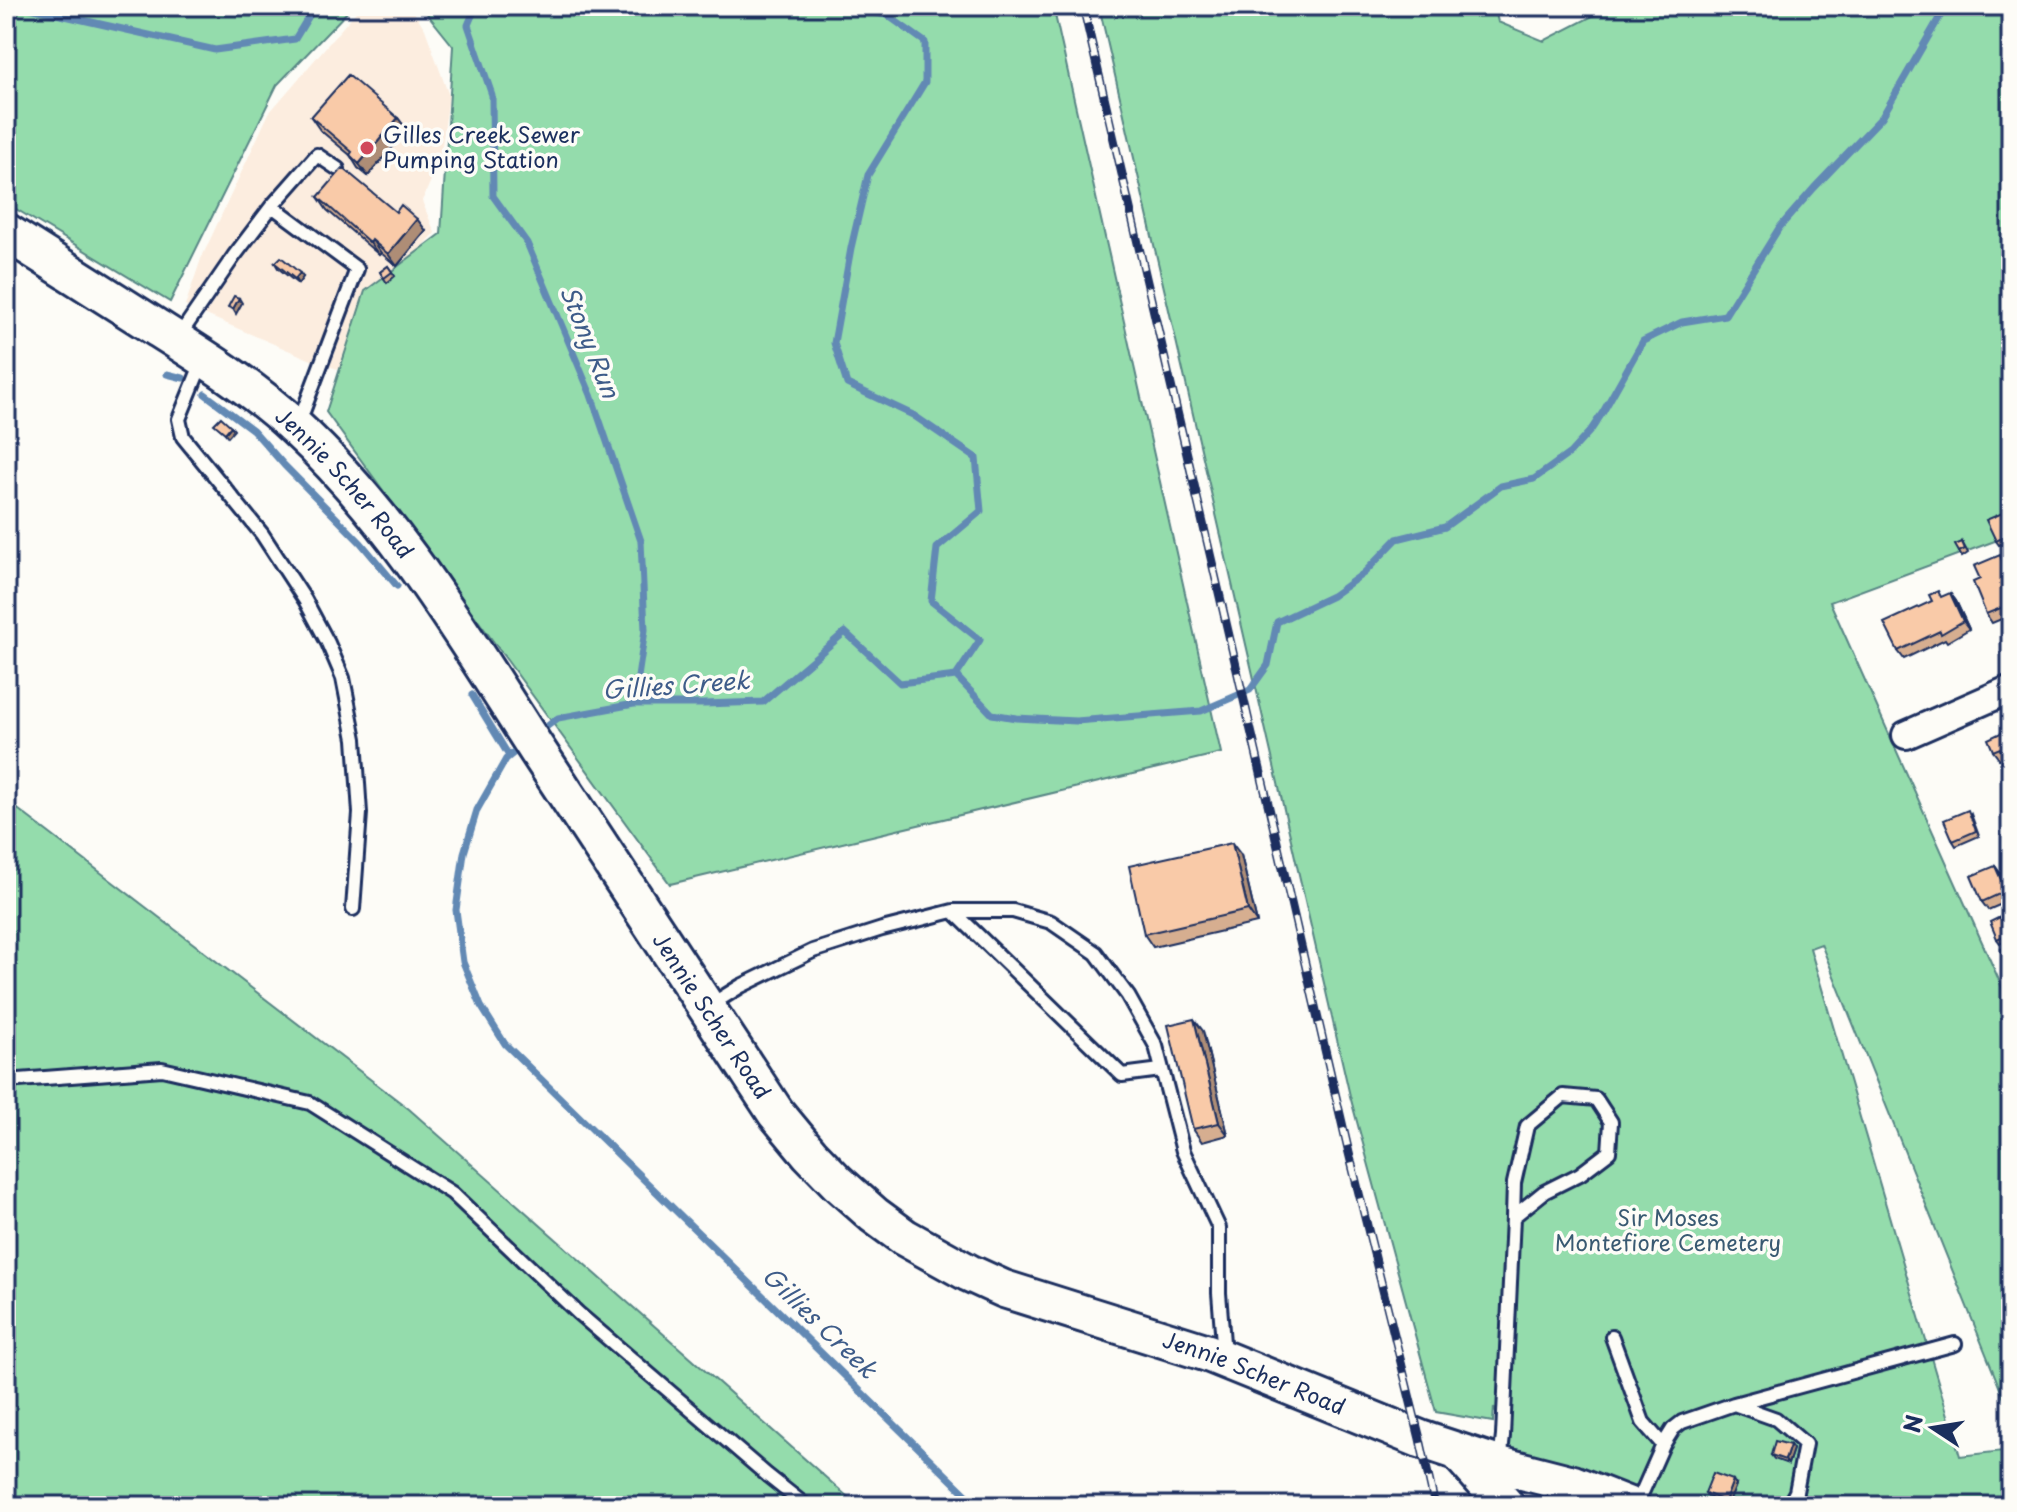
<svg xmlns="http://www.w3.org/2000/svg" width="2017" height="1512" viewBox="0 0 2017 1512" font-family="'Playpen Sans',sans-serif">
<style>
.built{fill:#fceddf}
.green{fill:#94dcac;stroke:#588685;stroke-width:2}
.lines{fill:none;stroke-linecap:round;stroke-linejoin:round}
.stream{stroke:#6289b4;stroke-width:7}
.lane-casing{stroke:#1b2f5e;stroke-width:18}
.street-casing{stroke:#1b2f5e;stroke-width:32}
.secondary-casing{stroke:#1b2f5e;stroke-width:42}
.lane{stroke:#fdfcf7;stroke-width:12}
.street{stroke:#fdfcf7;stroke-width:26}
.secondary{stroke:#fdfcf7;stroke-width:36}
.rail-casing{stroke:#1b2f5e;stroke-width:9}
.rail{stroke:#fdfcf7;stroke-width:6;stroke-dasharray:18;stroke-linecap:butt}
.wall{fill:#d6ae90;stroke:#1b2f5e;stroke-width:2}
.shaded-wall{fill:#ae8d76;stroke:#1b2f5e;stroke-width:2}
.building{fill:#f9caa8;stroke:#1b2f5e;stroke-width:2}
.poi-dot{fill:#d1495b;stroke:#fdfcf7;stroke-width:3}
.labels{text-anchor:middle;stroke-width:7;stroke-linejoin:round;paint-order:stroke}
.poi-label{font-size:22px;fill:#1b2f5e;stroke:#fdfcf7;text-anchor:start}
.street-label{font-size:22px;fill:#1b2f5e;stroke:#fdfcf7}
.park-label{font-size:22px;fill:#395a72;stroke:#fdfcf7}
.water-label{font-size:24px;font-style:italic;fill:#3e5c89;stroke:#fdfcf7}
</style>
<rect width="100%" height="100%" fill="#fdfcf7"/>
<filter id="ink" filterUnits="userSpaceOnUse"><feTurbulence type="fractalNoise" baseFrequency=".0125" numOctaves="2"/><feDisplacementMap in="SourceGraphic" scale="16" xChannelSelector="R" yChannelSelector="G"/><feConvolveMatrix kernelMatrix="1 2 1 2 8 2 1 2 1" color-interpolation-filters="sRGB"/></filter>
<g filter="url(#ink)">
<path class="built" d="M361 6H410L425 29 449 96 440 160 422 201 435 233 365 312 340 370 309 359 185 306 201 259 269 113Z"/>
<path class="green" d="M6 6H353L277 85 170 302 6 203Z
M421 6H1053L1221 753 670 884 326 412 365 291 441 234 453 46Z
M1099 6H1494L1498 22 1544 41 1612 6H2011V535L1830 602 2011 1007V1416L1821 944 1810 948 1960 1456 2011 1450V1506H1655L1579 1476 1510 1457 1494 1407 1493 1422 1436 1412 1350 1096Z
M6 800 409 1109 858 1506H6Z"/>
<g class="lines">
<path class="stream" d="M21 6 215 50 295 39 315 6
M476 6 468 25 492 95 493 196 527 243 591 395 641 541 645 630 634 704
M167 374 183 378
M205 394 253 430 284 465 361 543 397 586
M956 676 992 714 1016 718 1076 721 1201 711 1250 690 1268 665 1277 622 1332 596 1364 573 1397 539 1445 527 1501 486 1534 479 1570 453 1591 430 1603 412 1643 341 1682 322 1725 315 1779 228 1814 188 1882 117 1946 6
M472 695 509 756
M537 734 558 718 634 704H704L763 702 845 632 900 683 956 676 980 640 931 601 937 548 981 511 976 458 913 415 847 384 834 343 851 248 868 175 925 82V42L887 15 839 6
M521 747 506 759 477 810 464 853 456 910 463 962 481 1006 505 1044 978 1506"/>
<g class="lane-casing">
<path id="lane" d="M272 206 357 269 298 425
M179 336 234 256 272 206 317 155 338 169
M203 360 179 419 183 437 262 534 305 600 328 643 343 678 355 739 360 813 353 909
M953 911 1122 1075 1161 1070
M709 1006 741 986 813 951 882 929 953 911H1013L1051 922 1096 953 1128 996 1156 1046 1183 1151 1219 1228V1293L1224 1355
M6 1081 162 1069 310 1103 452 1193 578 1313 767 1475 806 1506
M1612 1337 1643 1422 1663 1445
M1734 1404 1955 1344
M1500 1462 1503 1436 1513 1217 1514 1183 1527 1126 1563 1096 1596 1099 1611 1122 1609 1152 1580 1174 1544 1192 1513 1217
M1636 1506 1663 1445 1673 1429 1682 1422 1734 1404 1776 1419 1805 1444 1796 1492 1788 1506"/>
</g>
<g class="street-casing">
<path id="street" d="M1906 735 2011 689"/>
</g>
<g class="secondary-casing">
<g id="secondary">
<path id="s1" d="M6 232C55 263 104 294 154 326 203 357 252 387 295 427 395 519 464 637 537 750 616 871 695 992 776 1113L810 1154 838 1183 874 1215 904 1237 969 1273 1004 1289 1208 1353 1420 1439 1499 1465 1573 1484 1629 1506"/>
<path d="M1459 1453 1506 1506"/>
</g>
</g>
<use href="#lane" class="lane"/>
<use href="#street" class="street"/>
<use href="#secondary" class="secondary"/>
<g class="rail-casing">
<path id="rail" d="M1083 6 1349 1153 1420 1439 1435 1506"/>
</g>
<use href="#rail" class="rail"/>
</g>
<path class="wall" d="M311 117 398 118 407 130 368 176 358 168 350 155 320 130Z
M318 197 396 212 417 219 426 231 397 266 381 253 379 255 327 210Z
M275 263 303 277 298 284 278 268Z
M388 266 395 276 387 283 380 272Z
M2011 515V559L2003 544 1999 545 1996 541 2008 516Z
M1962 542 1968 553 1962 557 1959 552Z
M2005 562 2011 564V615L1992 623 1986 614 1980 579Z
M1950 593 1956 601 1969 629 1947 642 1945 639 1904 659 1898 651Z
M2011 728 2004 757 1999 759 1993 751Z
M1971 814 1979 836 1956 846 1953 841Z
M1241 855 1257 923 1153 947 1144 934Z
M1995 866 2001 874 2011 897V900L1988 910 1982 902Z
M2003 921 2011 938 2000 943 1997 939Z
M1203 1031 1228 1135 1202 1142 1193 1129Z
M1790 1445 1793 1449 1788 1464 1774 1459 1771 1455Z
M1736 1485 1728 1505 1708 1497 1705 1493Z"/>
<path class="shaded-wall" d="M398 118 407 130 368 176 359 164Z
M417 219 426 231 397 266 388 254Z
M372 240 381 253 379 255 370 243Z
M300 273 303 277 298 284 295 279Z
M239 298 242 303 236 314 233 309Z
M231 426 234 430 228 437 225 433Z
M1950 593 1956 601 1969 629 1963 621Z
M1232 843 1241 855 1257 923 1248 910Z
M1995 866 2001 874 2011 898 2006 891Z
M1194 1019 1203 1031 1228 1135 1219 1123Z
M1790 1445 1793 1449 1788 1464 1785 1460Z
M1733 1480 1736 1485 1728 1505 1725 1501Z"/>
<path class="building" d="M348 75 398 118 359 164 350 155 352 152 311 117Z
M343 168 396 212 401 205 417 219 388 254 372 240 370 243 318 197Z
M281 257 300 273 295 279 275 263Z
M388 266 392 272 384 278 380 272Z
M234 296 239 298 233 309 228 307Z
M221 417 231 426 225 433 214 424Z
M2005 512 2007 517 2011 515V534L1996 541 1986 520Z
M2011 538V559L2002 542Z
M1962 542 1965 549 1959 552 1955 545Z
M2000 555 2003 563 2008 560 2011 567V604L1986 614 1973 582 1980 579 1974 566Z
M1938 591 1941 597 1950 593 1963 621 1941 634 1940 631 1898 651 1884 623 1932 601 1929 595Z
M2011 728V772L2000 748 1993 751 1988 739Z
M1968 810 1976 831 1953 841 1944 820Z
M1232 843 1248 910 1144 934 1129 866Z
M1995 866 2006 891 1982 902 1971 876Z
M2000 917 2008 934 1997 939 1990 922Z
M2011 945V959L2006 961 2001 949Z
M1194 1019 1219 1123 1193 1129 1168 1025Z
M1775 1441 1790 1445 1785 1460 1771 1455Z
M1713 1473 1733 1480 1725 1501 1705 1493Z"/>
</g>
<circle class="poi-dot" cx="367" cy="148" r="8"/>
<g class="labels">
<g class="poi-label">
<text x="383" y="143">Gilles Creek Sewer<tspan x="383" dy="25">Pumping Station</tspan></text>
</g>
<g class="street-label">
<text dy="8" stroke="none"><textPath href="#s1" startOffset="424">Jennie Scher Road</textPath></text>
<text dy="8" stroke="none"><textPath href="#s1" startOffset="1072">Jennie Scher Road</textPath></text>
<text dy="8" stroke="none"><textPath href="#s1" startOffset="1744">Jennie Scher Road</textPath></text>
</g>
<g class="park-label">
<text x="1668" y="1226">Sir Moses<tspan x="1668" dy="25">Montefiore Cemetery</tspan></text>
</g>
<g class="water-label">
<text transform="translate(589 342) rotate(68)" y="8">Stony Run</text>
<text transform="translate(676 686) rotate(-4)" y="8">Gillies Creek</text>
<text transform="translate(819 1323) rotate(44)" y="8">Gillies Creek</text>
</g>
</g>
<rect width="2017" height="1512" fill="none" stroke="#fdfcf7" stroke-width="32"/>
<rect x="16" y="16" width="1985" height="1480" fill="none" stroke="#1b2f5e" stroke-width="3" filter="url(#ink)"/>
<g transform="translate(1933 1428) rotate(282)" stroke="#fdfcf7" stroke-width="6" paint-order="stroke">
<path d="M0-6L14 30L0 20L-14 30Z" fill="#1b2f5e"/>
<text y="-12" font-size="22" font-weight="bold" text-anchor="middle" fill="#1b2f5e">N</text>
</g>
</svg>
